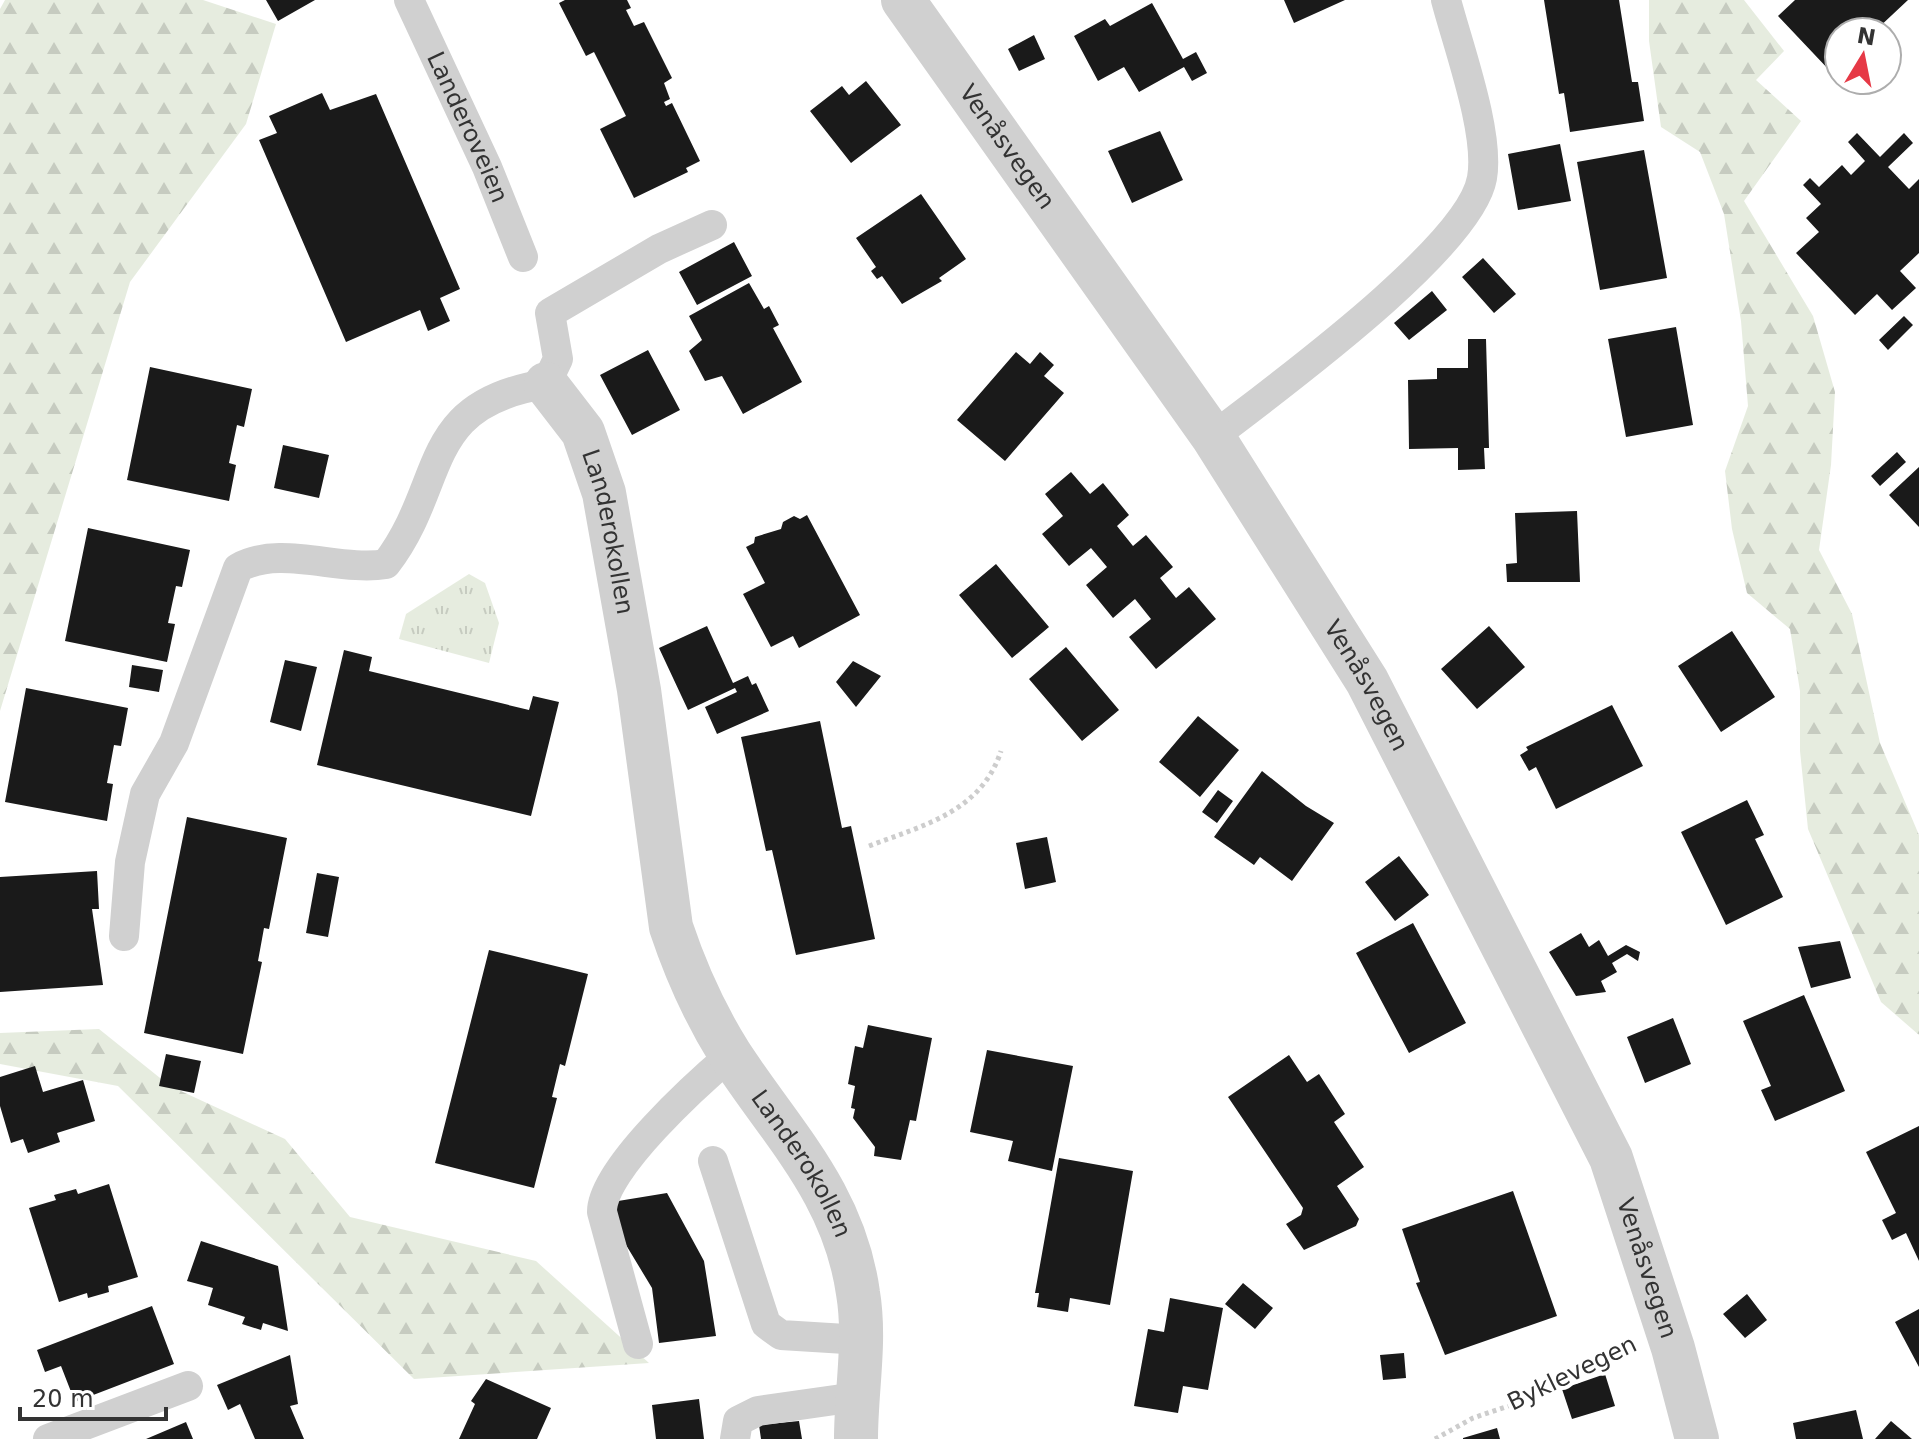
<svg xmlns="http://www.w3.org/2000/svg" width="1919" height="1439" viewBox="0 0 1919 1439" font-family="'DejaVu Sans',sans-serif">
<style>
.grass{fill:url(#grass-tufts)}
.forest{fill:url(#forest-firs)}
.building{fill:#1a1a1a}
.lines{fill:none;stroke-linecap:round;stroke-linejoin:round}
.path{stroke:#cdcdcd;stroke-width:5;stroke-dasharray:4 4;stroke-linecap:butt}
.service{stroke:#d0d0d0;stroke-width:30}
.minor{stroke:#d0d0d0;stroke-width:44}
.labels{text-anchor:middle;stroke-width:8;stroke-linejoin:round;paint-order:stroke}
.street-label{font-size:24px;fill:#333;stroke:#fff}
</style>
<defs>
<pattern id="grass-tufts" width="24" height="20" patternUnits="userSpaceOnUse" patternTransform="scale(2)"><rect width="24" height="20" fill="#e6ecdf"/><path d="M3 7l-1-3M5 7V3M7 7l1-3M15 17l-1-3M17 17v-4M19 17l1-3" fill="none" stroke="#c6cbc0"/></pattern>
<pattern id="forest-firs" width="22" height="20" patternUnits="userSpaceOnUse" patternTransform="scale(2)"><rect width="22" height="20" fill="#e6ecdf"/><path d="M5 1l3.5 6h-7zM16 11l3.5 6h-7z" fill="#c6cbc0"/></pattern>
</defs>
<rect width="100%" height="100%" fill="#fff"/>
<path class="grass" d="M469 574 485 583 499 623 489 663 399 639 406 614Z"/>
<path class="forest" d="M5 0H203L276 24 246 124 130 282 0 711V9Z
M1649 0H1744L1784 51 1756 80 1801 121 1744 201 1813 316 1835 392 1831 465 1819 550 1852 614 1880 743 1919 835V1035L1881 1002 1808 829 1800 751V691L1790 629 1747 593 1732 529 1725 471 1748 406 1741 321 1724 214 1700 152 1661 127 1649 41Z
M99 1029 170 1086 285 1139 350 1217 536 1261 649 1363 414 1379 118 1086 0 1064V1033Z"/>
<path class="building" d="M266 0H315L278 21Z
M565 0H627L631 8 626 10 634 26 644 22 672 78 664 83 670 99 664 102 666 106 672 103 700 161 686 168 688 172 634 198 600 129 626 116 594 52 586 56 559 3Z
M1284 0H1345L1294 23Z
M1544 0H1619L1632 82H1638L1644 121 1570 132 1564 93 1559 94Z
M1795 0H1908L1876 30 1867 20 1854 32H1839V65L1831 72 1778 16Z
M1152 3 1183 59 1196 52 1207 73 1192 81 1184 67 1139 92 1124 67 1098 81 1074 36 1105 19 1110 26Z
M1034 35 1045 59 1019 71 1008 49Z
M866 81 901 125 851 163 810 111 842 86 849 95Z
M322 93 330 110 376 94 460 289 440 298 450 321 428 331 420 310 346 342 259 140 277 133 269 116Z
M1160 131 1183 180 1132 203 1108 151Z
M1857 133 1880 157 1904 133 1913 143 1888 167 1909 189 1919 179V253L1900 271 1916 288 1892 310 1877 294 1855 315 1796 253 1819 232 1806 218 1821 204 1803 185 1810 178 1819 187 1842 165 1851 175 1865 161 1848 142Z
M1560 144 1571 201 1518 210 1508 154Z
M1644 150 1667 278 1600 290 1577 162Z
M921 194 966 259 939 278 942 281 902 304 882 276 877 279 871 271 876 267 856 238Z
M734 242 752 276 697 305 679 272Z
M1483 258 1516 294 1494 313 1462 277Z
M749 283 764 309 769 306 779 325 773 328 802 382 743 414 722 376 705 381 689 351 702 340 689 316Z
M1432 291 1447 310 1409 340 1394 323Z
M1904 316 1913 325 1888 350 1879 340Z
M1676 327 1693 425 1626 437 1608 339Z
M1468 339H1486L1489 448H1484L1485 469 1458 470V448L1409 449 1408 380 1437 379V368H1468Z
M648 350 680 410 632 435 600 375Z
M1016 352 1030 364 1040 352 1054 365 1044 376 1064 393 1005 461 957 420Z
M150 367 252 389 244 427 237 425 229 463 236 465 229 501 127 480Z
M283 445 329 455 319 498 274 488Z
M1897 452 1906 462 1880 486 1871 476Z
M1919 467V527L1889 495Z
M1071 472 1090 494 1103 483 1129 515 1117 526 1133 546 1146 535 1173 567 1160 578 1176 598 1189 587 1216 619 1156 669 1129 637 1151 619 1135 599 1113 618 1086 585 1107 567 1091 548 1069 566 1042 534 1063 516 1045 494Z
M1577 511 1580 582H1507L1506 564 1517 563 1515 513Z
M807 515 860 615 799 648 793 636 771 647 743 594 765 583 746 547 754 543 755 537 781 529 783 522 794 516 800 519Z
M88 528 190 550 182 587 176 586 168 623 175 624 167 662 65 641Z
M996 564 1049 627 1012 658 959 595Z
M707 626 733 683 748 676 752 685 756 683 769 711 717 734 705 707 737 692 735 688 688 710 659 648Z
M1489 626 1525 667 1477 709 1441 669Z
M1732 631 1775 697 1721 732 1678 666Z
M1066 647 1119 710 1082 741 1029 679Z
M344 650 372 657 369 671 529 710 533 696 559 702 531 816 317 765Z
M285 660 317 667 301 731 270 722Z
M853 661 881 676 856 707 836 682Z
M132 665 163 670 159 692 129 687Z
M26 688 128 708 121 746 114 745 107 783 113 784 107 821 5 802Z
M1612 705 1643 766 1556 809 1536 767 1529 771 1520 755 1528 750 1526 747Z
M1198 716 1239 750 1200 797 1159 762Z
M820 721 842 828 851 826 875 939 796 955 772 850 766 851 741 737Z
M1262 771 1306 806 1334 823 1292 881 1260 857 1254 865 1214 837Z
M1218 790 1233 801 1217 823 1202 812Z
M1747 800 1764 835 1755 839 1783 897 1726 925 1681 832Z
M187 817 287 838 269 929 264 928 258 961 262 962 243 1054 144 1033Z
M1047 837 1056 882 1025 889 1016 843Z
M1399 856 1429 895 1395 921 1365 882Z
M97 871 99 909H92L103 985 0 992V877Z
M317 873 339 877 328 937 306 933Z
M1413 923 1466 1023 1409 1053 1356 953Z
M1581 933 1589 947 1599 940 1608 956 1626 945 1640 952 1638 961 1627 954 1612 963 1617 972 1601 981 1606 992 1576 996 1549 952Z
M1840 941 1851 978 1811 988 1798 947Z
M489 950 588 974 565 1066 560 1064 552 1097 557 1098 534 1188 435 1163Z
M1804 995 1845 1091 1775 1121 1761 1090 1771 1086 1743 1021Z
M1673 1018 1691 1064 1645 1083 1627 1037Z
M868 1025 932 1038 916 1121 910 1120 901 1160 874 1156 875 1147 853 1118 855 1109 851 1108 855 1086 848 1084 855 1046 863 1048Z
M987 1050 1073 1066 1052 1171 1008 1161 1013 1141 970 1132Z
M166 1054 201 1061 194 1093 159 1086Z
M1289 1055 1307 1082 1319 1074 1345 1114 1334 1122 1364 1167 1337 1186 1359 1219 1356 1226 1304 1250 1286 1224 1301 1215 1303 1208 1228 1097Z
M35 1066 43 1092 83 1080 95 1121 57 1133 60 1142 28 1153 23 1139 11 1143 0 1106V1077Z
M1919 1126V1261L1906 1233 1892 1240 1882 1220 1896 1213 1866 1152Z
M1059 1158 1133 1171 1110 1305 1070 1298 1068 1312 1037 1307 1039 1293H1035Z
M109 1184 138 1277 108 1286 109 1292 88 1298 87 1293 59 1302 29 1208 56 1200 54 1195 76 1189 78 1194Z
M1513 1191 1557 1316 1445 1355 1416 1283 1420 1282 1402 1229Z
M667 1193 704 1261 716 1336 659 1343 652 1288 617 1230 612 1202Z
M201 1241 278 1266 288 1331 263 1323 261 1330 242 1324 245 1317 208 1305 213 1288 187 1281Z
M1243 1283 1273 1308 1255 1329 1225 1304Z
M1747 1294 1767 1320 1745 1338 1723 1314Z
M1170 1298 1223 1308 1208 1390 1183 1386 1178 1413 1134 1406 1148 1329 1164 1332Z
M152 1306 174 1364 75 1402 61 1366 45 1372 37 1350Z
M1919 1309V1367L1895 1322Z
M1404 1353 1406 1378 1383 1380 1380 1355Z
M290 1355 298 1404 290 1406 304 1439H255L240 1404 228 1410 217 1385Z
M1605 1374 1615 1406 1572 1419 1562 1389Z
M486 1379 551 1408 537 1439H459L475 1404 471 1401Z
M699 1399 704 1439H656L652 1405Z
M1856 1410 1863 1439H1796L1793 1423Z
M799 1421 802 1439H761L759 1425Z
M1891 1421 1912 1439H1875Z
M186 1422 193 1439H146Z
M1497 1428 1500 1439H1463V1438Z"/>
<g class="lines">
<path class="path" d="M869 846C924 825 981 812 1001 751
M1435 1439 1473 1418 1529 1399 1594 1359 1623 1346"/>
<g class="service">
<path id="s1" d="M409 0 487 167 523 257"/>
<path d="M1213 437C1272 391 1470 248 1482 178 1490 133 1458 46 1446 0"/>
<path d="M124 936 130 862 145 794 174 743 238 568C281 544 339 572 386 564 448 483 418 404 546 384L558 359 550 313 659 249 712 225"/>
<path d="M713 1161 766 1324 781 1335 862 1340"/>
<path d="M638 1344 602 1212C601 1170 699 1082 731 1055"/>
<path d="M48 1439 188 1386"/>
<path d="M735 1439 738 1421 758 1411 856 1397"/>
</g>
<g class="minor">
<path id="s2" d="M903 0 1213 437 1367 681 1611 1158 1673 1348 1697 1439"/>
<path id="s3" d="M546 384 583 432 604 493 639 690 671 927C686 972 705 1014 730 1054 782 1134 844 1193 858 1293 866 1341 856 1390 856 1439"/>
</g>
</g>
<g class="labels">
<g class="street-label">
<text dy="8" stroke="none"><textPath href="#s1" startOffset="140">Landeroveien</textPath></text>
<text dy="8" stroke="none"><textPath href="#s2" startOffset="180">Venåsvegen</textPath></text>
<text dy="8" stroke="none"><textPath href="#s3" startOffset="164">Landerokollen</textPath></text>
<text dy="8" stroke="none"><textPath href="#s2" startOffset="828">Venåsvegen</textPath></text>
<text dy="8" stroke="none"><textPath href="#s3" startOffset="836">Landerokollen</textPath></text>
<text dy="8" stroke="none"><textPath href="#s2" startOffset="1476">Venåsvegen</textPath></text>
<text transform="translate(1572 1373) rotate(-26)" y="8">Byklevegen</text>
</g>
</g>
<g transform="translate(1863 56) rotate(10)"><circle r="38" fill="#ffffff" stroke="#adadad" stroke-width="2"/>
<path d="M0-6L14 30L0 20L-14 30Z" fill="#e63946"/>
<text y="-12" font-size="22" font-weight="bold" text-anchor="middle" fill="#333333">N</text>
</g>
<path d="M20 1407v12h146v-12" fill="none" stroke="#333333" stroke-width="4"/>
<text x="32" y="1407" font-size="24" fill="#333333" stroke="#ffffff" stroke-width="6" paint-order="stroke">20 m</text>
</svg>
